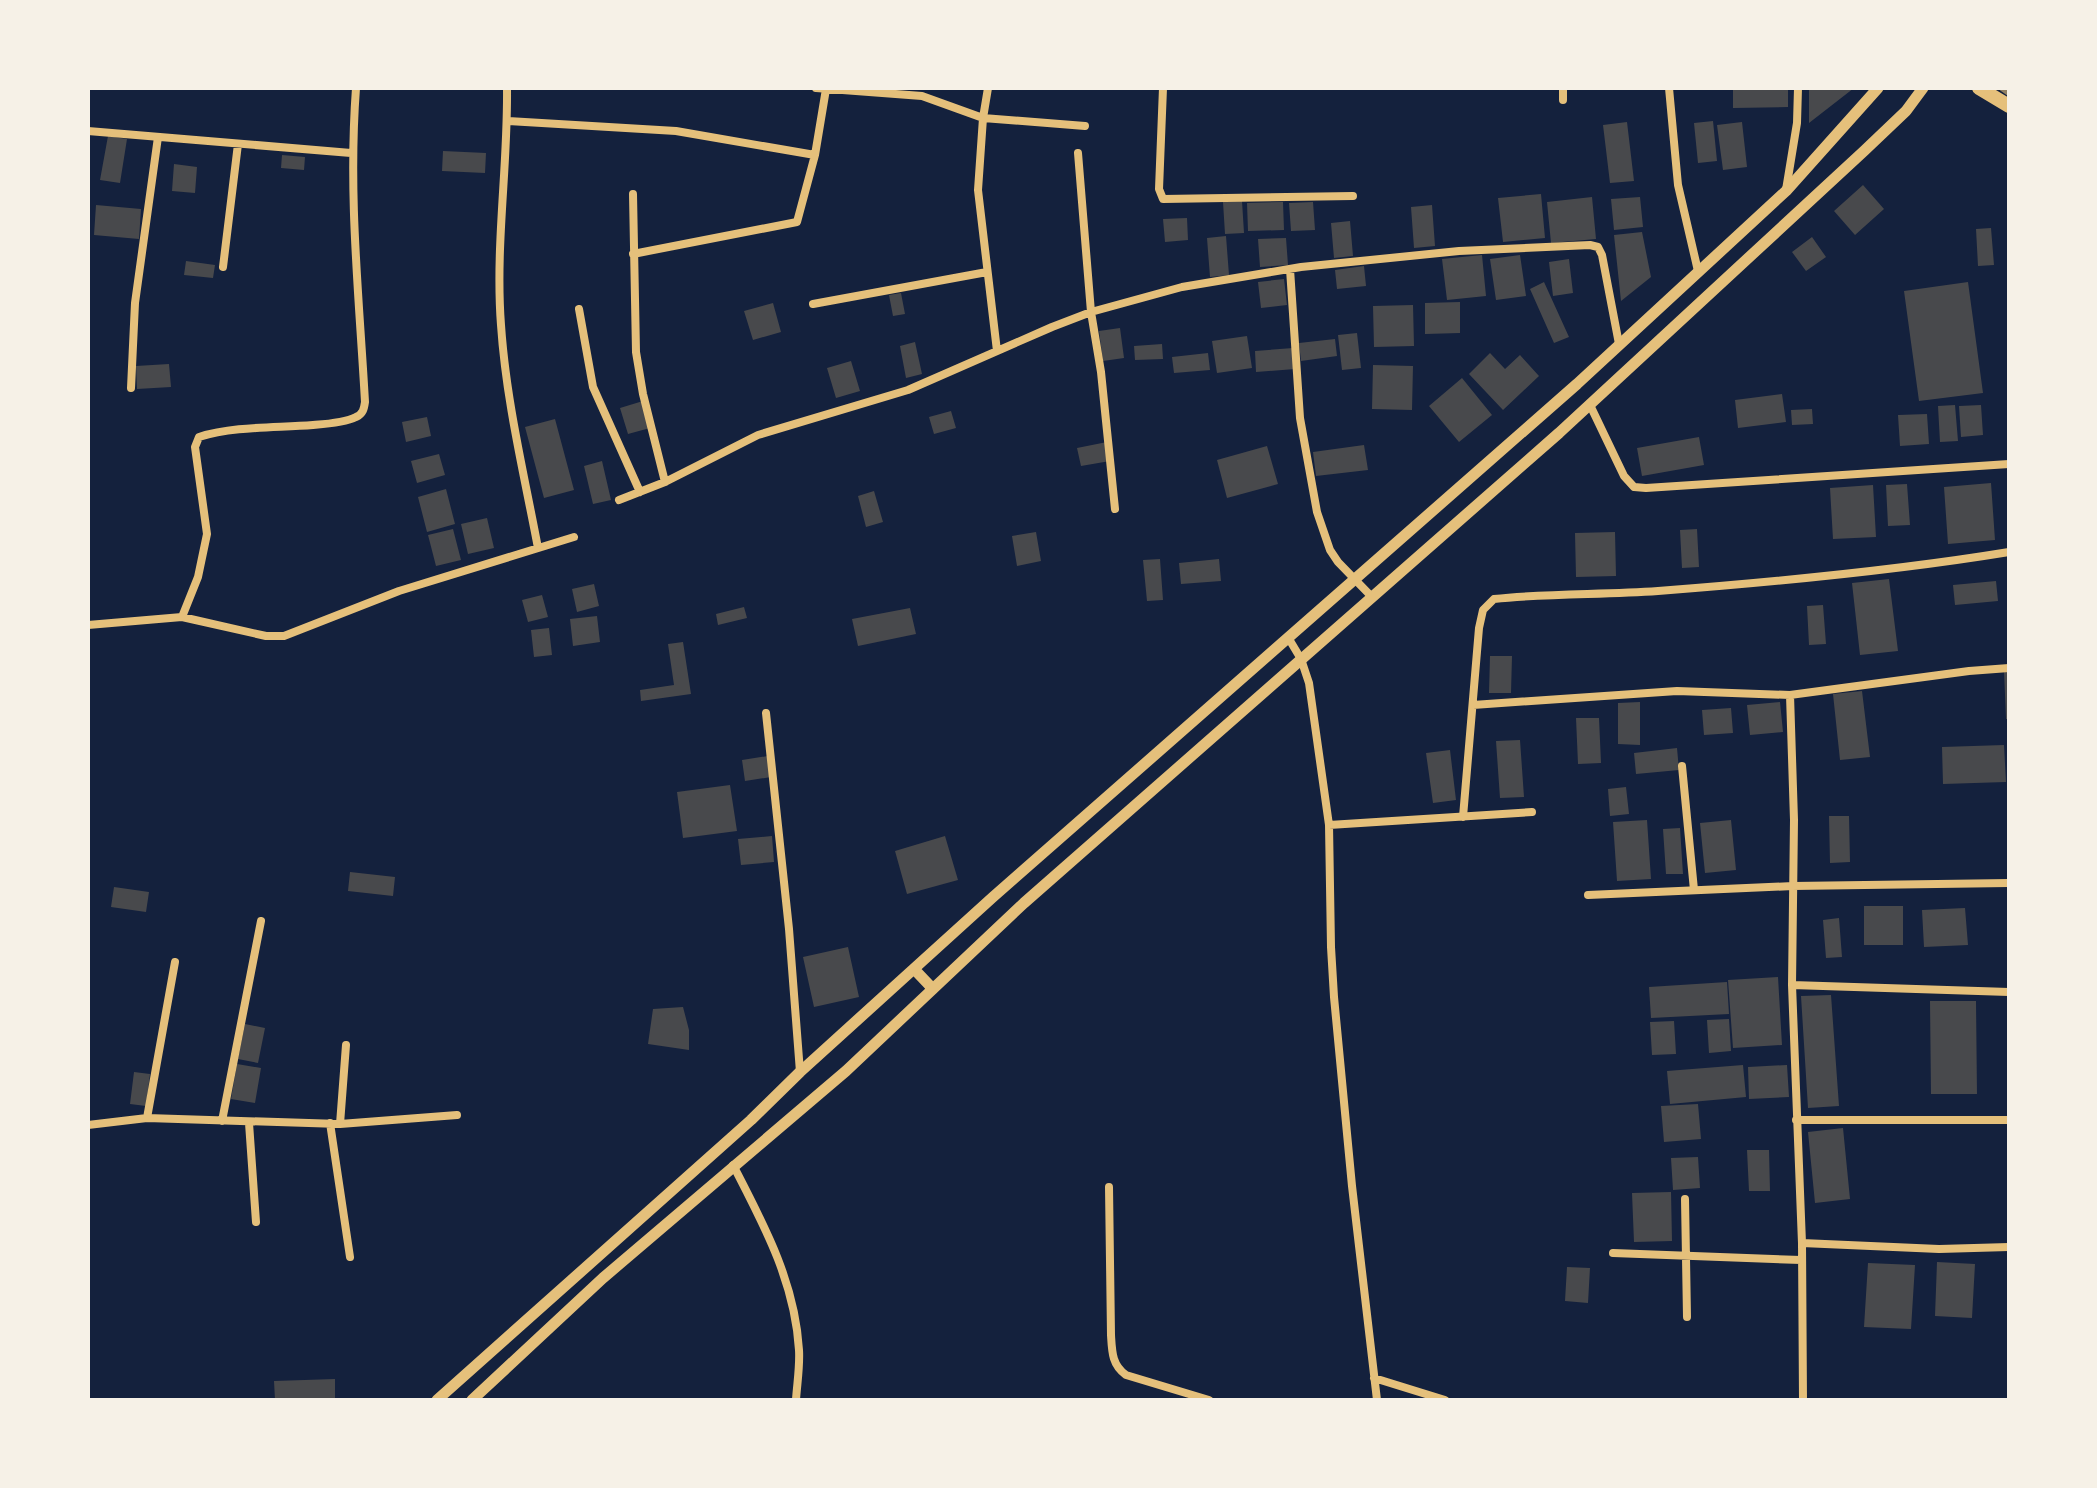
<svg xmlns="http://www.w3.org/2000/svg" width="2097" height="1488" viewBox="0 0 2097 1488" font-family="'Roboto Condensed',sans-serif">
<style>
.building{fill:#48494c}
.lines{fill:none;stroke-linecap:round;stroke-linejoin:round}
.minor{stroke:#e5c07b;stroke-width:8}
.tertiary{stroke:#e5c07b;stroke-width:11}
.primary{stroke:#e5c07b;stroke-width:14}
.rail{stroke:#918062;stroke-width:6}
</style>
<rect width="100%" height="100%" fill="#14213d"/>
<path class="building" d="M1733 88H1788V107L1733 108Z
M1809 88H1854L1809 123Z
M1713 121 1717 161 1698 163 1694 123Z
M1627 122 1634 181 1610 183 1603 125Z
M1742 122 1747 167 1723 170 1717 125Z
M108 136 127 139 120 183 100 180Z
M443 151 486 153 485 173 442 171Z
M282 155 305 157 304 170 281 168Z
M174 164 197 167 195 193 172 191Z
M1863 185 1884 209 1855 235 1834 211Z
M1541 194 1545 238 1503 242 1498 198Z
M1592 197 1596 239 1551 243 1547 202Z
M1640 197 1643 227 1614 230 1611 199Z
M1242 201 1244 233 1225 234 1223 202Z
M1283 202 1284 230 1248 231 1247 203Z
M1313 202 1315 230 1291 231 1289 203Z
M96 205 141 209 139 239 94 235Z
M1432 205 1435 246 1414 248 1411 207Z
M1187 218 1188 240 1165 242 1163 219Z
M1350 221 1353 256 1334 258 1331 223Z
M1991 228 1994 265 1978 266 1976 229Z
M1642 232 1651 277 1621 301 1614 235Z
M1226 236 1229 275 1210 277 1207 238Z
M1812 237 1826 257 1806 271 1792 252Z
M1286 238 1288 265 1260 267 1258 239Z
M1482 255 1486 296 1447 300 1442 259Z
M1520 255 1526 296 1496 300 1490 259Z
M1569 259 1573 293 1553 296 1549 262Z
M186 261 215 265 213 278 184 275Z
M1364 266 1366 286 1337 289 1335 270Z
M1284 279 1287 305 1261 308 1258 282Z
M1544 282 1569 337 1554 343 1530 289Z
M1968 282 1983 393 1919 401 1904 291Z
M901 293 905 314 893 316 889 295Z
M1460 302V333L1425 334V303Z
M773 303 781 332 753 340 744 311Z
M1413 305 1414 346 1374 347 1373 306Z
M1120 328 1124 358 1103 361 1099 331Z
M1357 333 1361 368 1342 370 1338 335Z
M1247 336 1252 368 1217 373 1212 341Z
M1335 339 1337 356 1301 361 1299 343Z
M915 342 922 374 906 378 900 346Z
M1162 344 1163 359 1135 360 1134 346Z
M1293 348 1295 369 1256 372 1255 351Z
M1208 353 1210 370 1174 373 1172 357Z
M1490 353 1505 369 1520 355 1539 376 1503 410 1469 374Z
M851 361 860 391 836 398 827 368Z
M169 364 171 387 137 389 136 366Z
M1373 365 1413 366 1412 410 1372 409Z
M1462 378 1492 415 1459 442 1429 406Z
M1782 394 1786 422 1738 428 1735 400Z
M643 401 650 428 628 434 620 408Z
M1955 405 1958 441 1940 442 1938 406Z
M1981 405 1983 435 1961 437 1959 406Z
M1812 409 1813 424 1792 425 1791 410Z
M951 411 956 428 934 434 929 417Z
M1927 414 1929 444 1900 446 1898 415Z
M427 417 431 436 406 442 402 422Z
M555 419 574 490 544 498 525 427Z
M1699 437 1704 465 1642 476 1637 448Z
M1107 442 1110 461 1081 466 1077 448Z
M1364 445 1368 470 1316 476 1313 452Z
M1267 446 1278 484 1227 498 1217 460Z
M439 454 445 475 417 483 411 461Z
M602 461 611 500 593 504 584 466Z
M1991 483 1995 540 1948 544 1944 487Z
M1907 484 1910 525 1888 526 1886 485Z
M1873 485 1876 537 1833 539 1830 488Z
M446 489 455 524 427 532 418 497Z
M874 491 883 522 866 527 858 496Z
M487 518 494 548 468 554 461 524Z
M453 529 461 560 436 566 428 535Z
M1697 529 1699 567 1682 568 1680 530Z
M1036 532 1041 561 1017 566 1012 536Z
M1615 532 1616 576 1576 577 1575 533Z
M1160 559 1163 600 1147 601 1143 560Z
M1219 559 1221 581 1181 584 1179 563Z
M1889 579 1898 651 1860 655 1852 583Z
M1996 581 1998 601 1955 605 1953 585Z
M594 584 599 606 577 612 572 589Z
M542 595 548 617 528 622 522 600Z
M1823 605 1826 644 1809 645 1807 606Z
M744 607 747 618 718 625 716 614Z
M910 608 916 634 858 646 852 619Z
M597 616 600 642 573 646 570 619Z
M549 628 552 655 534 657 531 630Z
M683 642 691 694 641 701 640 690 674 685 668 644Z
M1490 656H1512L1511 693H1489Z
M2004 671H2009V719H2006Z
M1862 691 1870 757 1840 760 1833 694Z
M1640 702V745L1618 744V703Z
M1780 702 1783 732 1750 735 1747 705Z
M1731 708 1733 733 1704 735 1702 710Z
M1576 718H1599L1601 763 1578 764Z
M1520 740 1524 797 1500 798 1496 741Z
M2004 745 2006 782 1943 784 1942 747Z
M1677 748 1679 770 1636 774 1634 753Z
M1450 750 1456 800 1433 803 1426 753Z
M768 756 771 777 745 781 742 760Z
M730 785 737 831 683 838 677 792Z
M1626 787 1629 814 1610 816 1608 789Z
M1829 816H1849L1850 862 1830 863Z
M1647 820 1651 879 1617 881 1613 822Z
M1731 820 1736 870 1705 873 1700 823Z
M1680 828 1683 874H1666L1663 829Z
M772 836 774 862 741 865 738 839Z
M945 836 958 880 907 894 895 851Z
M350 872 395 877 393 896 348 891Z
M114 887 149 892 146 912 111 907Z
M1864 906H1903V945H1864Z
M1965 908 1968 945 1924 947 1922 910Z
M1839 918 1842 957 1826 958 1823 920Z
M848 947 859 997 814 1007 803 957Z
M1778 977 1782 1045 1733 1048 1728 980Z
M1727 982 1729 1014 1651 1018 1649 987Z
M1831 995 1839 1106 1808 1108 1801 996Z
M1930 1001H1976L1977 1094H1931Z
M683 1007 689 1030V1050L648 1044 653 1009Z
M1729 1019 1731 1051 1709 1053 1707 1020Z
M1674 1021 1676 1054 1652 1055 1650 1022Z
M245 1024 265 1028 258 1063 238 1059Z
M237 1064 261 1068 255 1103 231 1099Z
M1743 1065 1746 1097 1670 1104 1667 1071Z
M1787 1065 1789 1097 1749 1099 1748 1067Z
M134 1072 150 1074 146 1106 130 1104Z
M1698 1104 1701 1139 1664 1142 1661 1106Z
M1843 1128 1850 1199 1815 1203 1808 1132Z
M1747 1150H1769L1770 1191H1749Z
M1698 1157 1700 1188 1673 1190 1671 1158Z
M1671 1192 1672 1241 1634 1242 1632 1193Z
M1937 1262 1975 1264 1972 1318 1935 1316Z
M1868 1263 1915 1265 1911 1329 1864 1327Z
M1567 1267 1590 1268 1588 1303 1565 1301Z
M335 1379V1400H275L274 1381Z"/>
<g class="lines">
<path class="minor" d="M507 88C508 167 495 246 501 325 506 400 524 474 538 548
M816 88 922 96 983 118 1085 126
M988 88 983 118 978 190 997 351
M1163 88 1159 189 1163 199 1353 196
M1563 88V100
M1669 88 1678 185 1698 271
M508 121 676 131 815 155
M88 131 351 153
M1078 153 1091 312 1101 372 1115 509
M1786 190 1797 123 1798 88
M633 194 636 352 643 394 665 482
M633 254 797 222 815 155 826 89
M223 267 238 144
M1290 269 1300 418 1317 512 1330 550 1338 562 1371 596
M813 304 987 272
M579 309 593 387 640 492
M131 388 135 303 158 137
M1590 405 1624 476 1634 487 1646 488 2009 464
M619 500 665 482 758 435 908 390 1052 327 1091 312 1182 287 1301 267 1459 251 1590 245 1598 247 1602 255 1619 344
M182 617 198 577 207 534 195 447 199 437C234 426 276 428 313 425 326 424 344 423 356 417 363 414 364 409 365 402 359 294 348 196 356 88
M88 625 182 617 266 636H284L399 591 574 537
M1289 639 1301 659 1309 683 1329 825 1331 947 1334 997 1352 1186 1377 1400
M1790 695 1794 820 1792 985 1802 1243 1803 1400
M1473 705 1677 691 1790 695 1969 671 2009 668
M766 713 789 929 800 1072
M1682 766 1694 890
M1463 817 1479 628 1483 610 1494 599C1548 593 1603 595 1658 591 1775 582 1893 571 2009 552
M1329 825 1532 812
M1588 895 1793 886 2009 883
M1792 985 2009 992
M147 1118 175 962
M1796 1120H2009
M222 1121 261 921
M249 1123 256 1222
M330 1123 350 1257
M340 1124 346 1045
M88 1125 147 1118 340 1124 457 1115
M733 1165C764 1225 795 1282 799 1350 800 1367 797 1384 796 1400
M1109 1187 1111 1335C1112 1352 1112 1365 1126 1375L1209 1400
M1685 1199 1687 1317
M1802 1243 1939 1249 2009 1247
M1613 1253 1801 1260
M1374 1378 1445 1400"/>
<path class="tertiary" d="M914 969 933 989
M437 1400 751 1120 800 1072 993 897 1577 384 1786 191 1878 88
M472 1400 603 1278 846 1071 1024 903 1559 433 1864 151 1906 111 1923 88"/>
<path class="primary" d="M1979 88 2009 106"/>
<path class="rail" d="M2002 88 2009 93"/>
</g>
<rect width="2097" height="1488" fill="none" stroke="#f6f1e7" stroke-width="180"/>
</svg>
